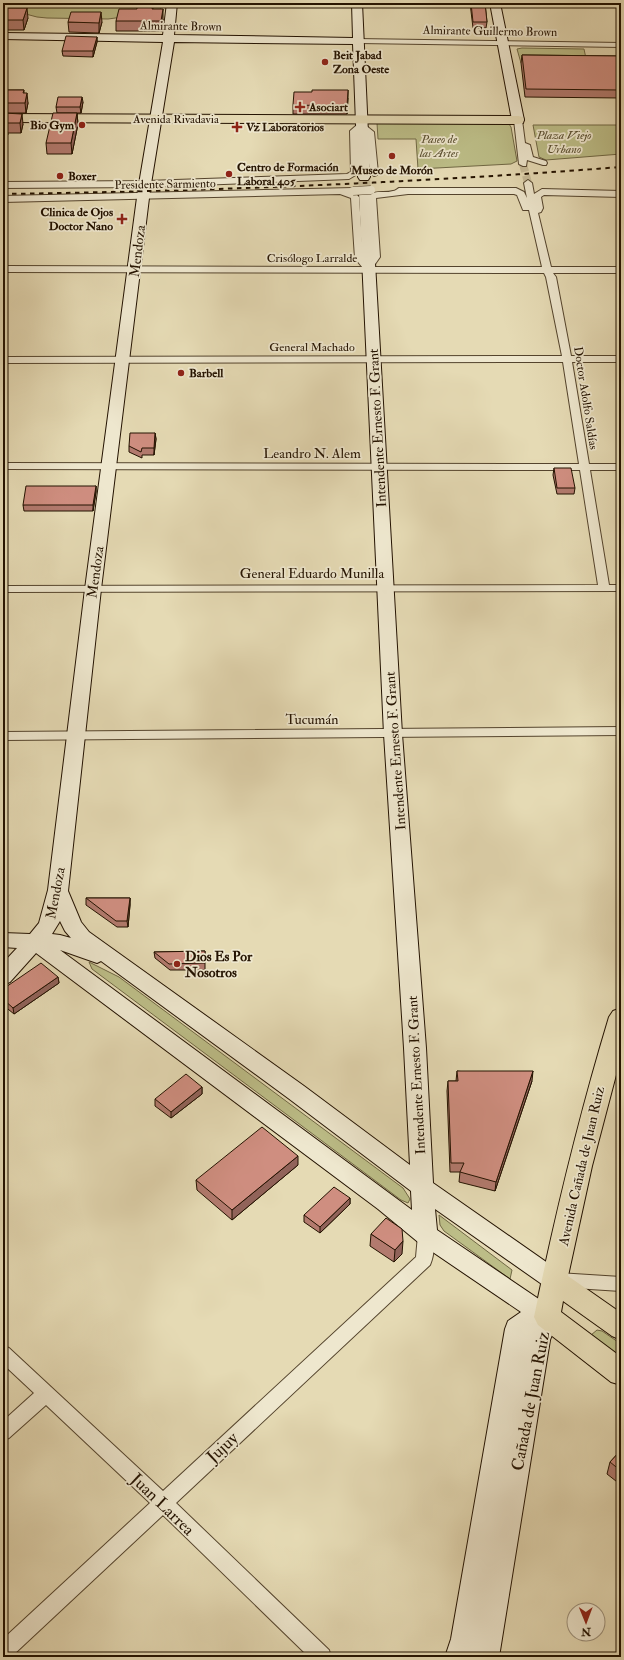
<svg xmlns="http://www.w3.org/2000/svg" width="624" height="1660" viewBox="0 0 624 1660" font-family="'IM FELL Double Pica',serif">
<style>
.green{fill:#bcbd87;stroke:#706844}
.lines{fill:none;stroke-linecap:round;stroke-linejoin:round}
.street-tunnel{stroke:#c8bc99;stroke-width:8;stroke-dasharray:8 4;stroke-linecap:butt}
.secondary-tunnel{stroke:#c8bc99;stroke-width:12;stroke-dasharray:12 6;stroke-linecap:butt}
.street-casing{stroke:#54442d;stroke-width:2}
.secondary-casing{stroke:#231200;stroke-width:2}
.primary-casing{stroke:#231200;stroke-width:2}
.street{fill:#eee7ce;fill-rule:evenodd}
.secondary{fill:#eee7ce;fill-rule:evenodd}
.primary{fill:#e5dab4;fill-rule:evenodd}
.rail{stroke:#231200;stroke-width:2;stroke-dasharray:4.5 4.5;stroke-linecap:butt}
.street-bridge-casing{stroke:#54442d;stroke-width:9;stroke-linecap:butt}
.street-bridge{stroke:#eee7ce;stroke-width:8}
.wall{fill:#b27a6e;stroke:#231200}
.shaded-wall{fill:#91635a;stroke:#231200}
.building{fill:#cf8e80;stroke:#231200}
.poi-dot{fill:#8f2418;stroke:#eee7ce;stroke-width:1.5}
.labels{text-anchor:middle;stroke-width:3.5;stroke-linejoin:round;paint-order:stroke}
.far-street-label{font-size:12px;fill:#231200;stroke:#eee7ce}
.far-poi-label{font-size:12px;font-weight:bold;fill:#231200;stroke:#eee7ce;text-anchor:start}
.far-park-label{font-size:12px;font-style:italic;fill:#594e2f;stroke:#eee7ce}
.street-label{font-size:14px;fill:#231200;stroke:#eee7ce}
.poi-label{font-size:14px;font-weight:bold;fill:#231200;stroke:#eee7ce;text-anchor:start}
.near-street-label{font-size:17px;fill:#231200;stroke:#eee7ce}
</style>
<rect width="100%" height="100%" fill="#e5dab4"/>
<filter id="stains"><feTurbulence type="fractalNoise" baseFrequency=".005" numOctaves="4"/><feColorMatrix values="0 0 0 0 .2 0 0 0 0 .09 0 0 0 0 .02 0 0 0 .5 -.17"/></filter>
<radialGradient id="worn" r=".72"><stop offset=".6" stop-color="#630" stop-opacity="0"/><stop offset="1" stop-color="#630" stop-opacity=".3"/></radialGradient>
<path class="green" d="M3 3H162L160 12 108 19 47 18 37 17 3 8Z
M522 48 584 49 587 63H521L517 49Z
M377 123 509 124 511 127 517 161 511 164 418 169 416 139H378Z
M533 125H621V154L546 160 539 157Z
M89 962 119 977 403 1188 410 1199 408 1203 401 1200 92 969Z
M439 1215 512 1270 510 1279 444 1231 440 1225Z
M597 1330 602 1331 621 1344V1357L591 1335Z"/>
<g class="lines">
<path class="street-tunnel" d="M523 164 528 183"/>
<path class="secondary-tunnel" d="M364 177 365 193"/>
<g class="street-casing">
<path id="street" d="M356 39 621 43V47L359 43H356Z
M515 118H521L522 120 525 143 530 145 533 157 546 161 547 163 546 165H543L527 160 526 166H523L519 164 514 120Z
M358 124H364L374 132 378 173 377 175 374 176 370 173 366 133 361 130 358 132 359 173 349 179 146 187 3 188V182L146 181 347 174 351 172 350 131Z
M528 180 532 183 534 194 542 189 621 191V197L544 195 541 197 543 208 541 212 538 213 551 267H621V273H553L556 277 571 356H621V362H572L589 464H621V470H590L609 585H621V591L3 592V586L598 585 580 470 3 469V463L579 464 563 362 3 363V357L562 356 546 277 544 273 3 272V266L362 267 355 258 351 198 340 194 3 202V196L353 188 356 189 357 191 355 193 359 197 363 258 368 262 372 257 368 197C375 189 384 194 393 191 395 191 397 189 399 188H516L524 192 527 198 524 183ZM408 194H514L517 195 523 210H529L542 267H373L380 257 376 198Z
M621 727V735L3 740V732Z
M426 1228 432 1230C436 1239 434 1256 430 1265L176 1503 329 1650 331 1657H309L163 1515 11 1657H3V1639L150 1503 46 1405 9 1438 3 1440V1421L34 1393 3 1364V1346L9 1348 163 1491 416 1257 418 1235 420 1230Z
M558 1273 621 1277V1291L558 1287 552 1285 550 1280 552 1275Z"/>
</g>
<g class="secondary-casing">
<path id="secondary" d="M167 3H177L174 35 353 38 352 3H362L370 177 368 180H360L358 177 353 44 174 42 150 190 101 589 68 891 81 922 89 932 304 1086 410 1165 404 1048 384 734 359 193 361 190H369L371 193 402 734 426 1048 433 1183 562 1273 566 1280 562 1287 554 1290 546 1287 435 1209 437 1230 555 1310 559 1317 550 1340 499 1657H445L451 1639 505 1329 508 1321 521 1312 418 1242 378 1209 36 953 10 982 3 985V963L17 948 3 947V933L30 934 39 923 48 890 85 589 138 190 163 42 3 39V33L163 35ZM60 921 65 931 71 938 60 935 52 934ZM60 950 97 963 101 961 288 1098 411 1191 412 1210Z
M490 3H500L524 120 522 122H514L512 120Z"/>
</g>
<g class="primary-casing">
<path id="primary" d="M3 114 518 116 523 117 524 120 523 123 518 124 3 122Z
M621 1008V1056L592 1166 568 1276 621 1313V1340L612 1336 563 1301 561 1312 621 1357V1385L611 1382 538 1325 534 1317C555 1216 579 1116 609 1017L613 1011Z"/>
</g>
<use href="#street" class="street"/>
<use href="#secondary" class="secondary"/>
<use href="#primary" class="primary"/>
<path class="rail" d="M3 194C209 191 415 183 621 167"/>
<g class="street-bridge-casing">
<path id="street-bridge" d="M353 191 371 190"/>
</g>
<use href="#street-bridge" class="street-bridge"/>
</g>
<path class="wall" d="M470 3H485L487 22 486 28H473Z
M3 4 6 8 28 18 24 30H3Z
M153 6V9L163 19 162 31H116V21L137 9Z
M68 22H102L99 33 69 32Z
M97 37V42L93 57 63 56 62 51Z
M522 55 621 56V98L525 97 521 63Z
M3 90H24V93L28 103 26 113H3Z
M312 92 348 98 347 114H293V105Z
M83 102 81 113H57L56 107Z
M3 113 23 124 21 133H8V135H3Z
M77 113 78 124 72 154H47L46 143Z
M155 433 156 439 154 455H142V458L129 452V446Z
M554 468 575 488 574 494H557L553 475Z
M96 486V492L93 511H24L23 505Z
M86 898H130V905L128 927H117L86 905Z
M205 951V970H170L155 958 154 952Z
M58 977 59 983 14 1014 3 1005V989Z
M457 1071 532 1081 495 1191 459 1182 460 1172H450L447 1091 448 1081H456Z
M202 1087V1094L171 1118 155 1106V1099Z
M298 1165 232 1220 197 1190 196 1180Z
M350 1198V1204L320 1233 304 1222V1215Z
M371 1234 402 1254 394 1262 370 1246Z
M621 1450V1485L607 1474 610 1462Z"/>
<path class="shaded-wall" d="M27 8 28 18 24 30 23 20Z
M163 9V19L162 31 161 21Z
M101 12 102 22 99 33V23Z
M97 37V42L93 57V51Z
M348 90V98L347 114V106Z
M27 93 28 103 26 113 25 103Z
M82 97 83 102 81 113 80 107Z
M77 113 78 124 72 154 71 143Z
M22 114 23 124 21 133 20 123Z
M155 433 156 439 154 455V448Z
M96 486V492L93 511V505Z
M130 898V905L128 927 127 921Z
M58 977 59 983 14 1014 13 1008Z
M533 1071 532 1081 495 1191 496 1182Z
M202 1087V1094L171 1118V1112Z
M298 1156V1165L232 1220V1210Z
M350 1198V1204L320 1233V1227Z
M403 1241 402 1254 394 1262 395 1250Z"/>
<path class="building" d="M471 3H485L487 22H473Z
M3 4H5L4 8H27L23 20H3Z
M137 6H153L152 9H163L161 21H116L119 9H137Z
M71 12H101L99 23 68 22Z
M66 36 97 37 93 51H62Z
M522 55 621 56V90L526 89Z
M3 90H24L23 93H27L25 103H3Z
M312 90H348L347 106 293 105 294 92H312Z
M58 97H82L80 107H56Z
M3 113 22 114 20 123H7V125H3Z
M53 113H77L71 143H46Z
M130 433H155L154 448H142L141 452 129 446Z
M554 468H571L575 488H557Z
M26 486H96L93 505H23Z
M86 898H130L127 921H116Z
M205 951V963L169 964 154 952Z
M41 963 58 977 13 1008 3 999V989Z
M457 1071H533L496 1182 460 1172 464 1163H451L448 1081H458Z
M186 1074 202 1087 171 1112 155 1099Z
M262 1127 298 1156 232 1210 196 1180Z
M334 1187 350 1198 320 1227 304 1215Z
M386 1218 402 1229 403 1241 395 1250 371 1234Z
M621 1450V1471L610 1462Z"/>
<g class="poi-dot">
<circle cx="325" cy="62" r="4"/>
<path d="M298 101h4v4h4v4h-4v4h-4v-4h-4v-4h4z"/>
<circle cx="82" cy="125" r="4"/>
<path d="M235 121h4v4h4v4h-4v4h-4v-4h-4v-4h4z"/>
<circle cx="392" cy="156" r="4"/>
<circle cx="229" cy="174" r="4"/>
<circle cx="60" cy="176" r="4"/>
<path d="M120 213h4v4h4v4h-4v4h-4v-4h-4v-4h4z"/>
<circle cx="181" cy="373" r="4"/>
<circle cx="177" cy="964" r="4"/>
</g>
<g class="labels">
<g class="far-street-label">
<text transform="translate(181 26) rotate(1)" y="4">Almirante Brown</text>
<text transform="translate(490 31) rotate(1)" y="4">Almirante Guillermo Brown</text>
<text x="176" y="123">Avenida Rivadavia</text>
<text transform="translate(165 184) rotate(-1)" y="4">Presidente Sarmiento</text>
<text x="312" y="262">Crisólogo Larralde</text>
<text x="312" y="351">General Machado</text>
<text transform="translate(586 398) rotate(81)" y="4">Doctor Adolfo Saldías</text>
</g>
<g class="far-poi-label">
<text x="333" y="59">Beit Jabad<tspan x="333" dy="14">Zona Oeste</tspan></text>
<text x="309" y="111">Asociart</text>
<text x="74" y="129" text-anchor="end">Bio Gym</text>
<text x="246" y="131">Vz Laboratorios</text>
<text x="237" y="171">Centro de Formación<tspan x="237" dy="14">Laboral 405</tspan></text>
<text x="392" y="174" text-anchor="middle">Museo de Morón</text>
<text x="68" y="180">Boxer</text>
<text x="113" y="216" text-anchor="end">Clinica de Ojos<tspan x="113" dy="14">Doctor Nano</tspan></text>
<text x="189" y="377">Barbell</text>
</g>
<g class="far-park-label">
<text x="564" y="139">Plaza Viejo<tspan x="564" dy="14">Urbano</tspan></text>
<text x="439" y="143">Paseo de<tspan x="439" dy="14">las Artes</tspan></text>
</g>
<g class="street-label">
<text transform="translate(137 251) rotate(-83)" y="5">Mendoza</text>
<text transform="translate(377 428) rotate(-93)" y="5">Intendente Ernesto F. Grant</text>
<text x="312" y="458">Leandro N. Alem</text>
<text transform="translate(95 572) rotate(-82)" y="5">Mendoza</text>
<text x="312" y="578">General Eduardo Munilla</text>
<text x="312" y="724">Tucumán</text>
<text transform="translate(395 751) rotate(-94)" y="5">Intendente Ernesto F. Grant</text>
<text transform="translate(55 893) rotate(-79)" y="5">Mendoza</text>
<text transform="translate(416 1075) rotate(-93)" y="5">Intendente Ernesto F. Grant</text>
<text transform="translate(581 1166) rotate(-77)" y="5">Avenida Cañada de Juan Ruiz</text>
</g>
<g class="poi-label">
<text x="185" y="961">Dios Es Por<tspan x="185" dy="16">Nosotros</tspan></text>
</g>
<g class="near-street-label">
<text transform="translate(530 1401) rotate(-79)" y="6">Cañada de Juan Ruiz</text>
<text transform="translate(222 1447) rotate(-43)" y="6">Jujuy</text>
<text transform="translate(163 1504) rotate(44)" y="6">Juan Larrea</text>
</g>
</g>
<rect width="624" height="1660" fill="none" stroke="#e5dab4" stroke-width="16"/>
<rect x="4" y="4" width="616" height="1652" fill="none" stroke="#231200" stroke-width="2"/>
<rect x="8" y="8" width="608" height="1644" fill="none" stroke="#231200"/>
<g transform="translate(586 1622) rotate(179)"><circle r="19" fill="#eee7ce" stroke="#9d927c"/>
<path d="M0-3L7 15L0 10L-7 15Z" fill="#8f2418"/>
<text y="-6" font-size="11" font-weight="bold" text-anchor="middle" fill="#231200">N</text>
</g>
<rect width="100%" height="100%" filter="url(#stains)"/>
<rect width="100%" height="100%" fill="url(#worn)"/>
</svg>
